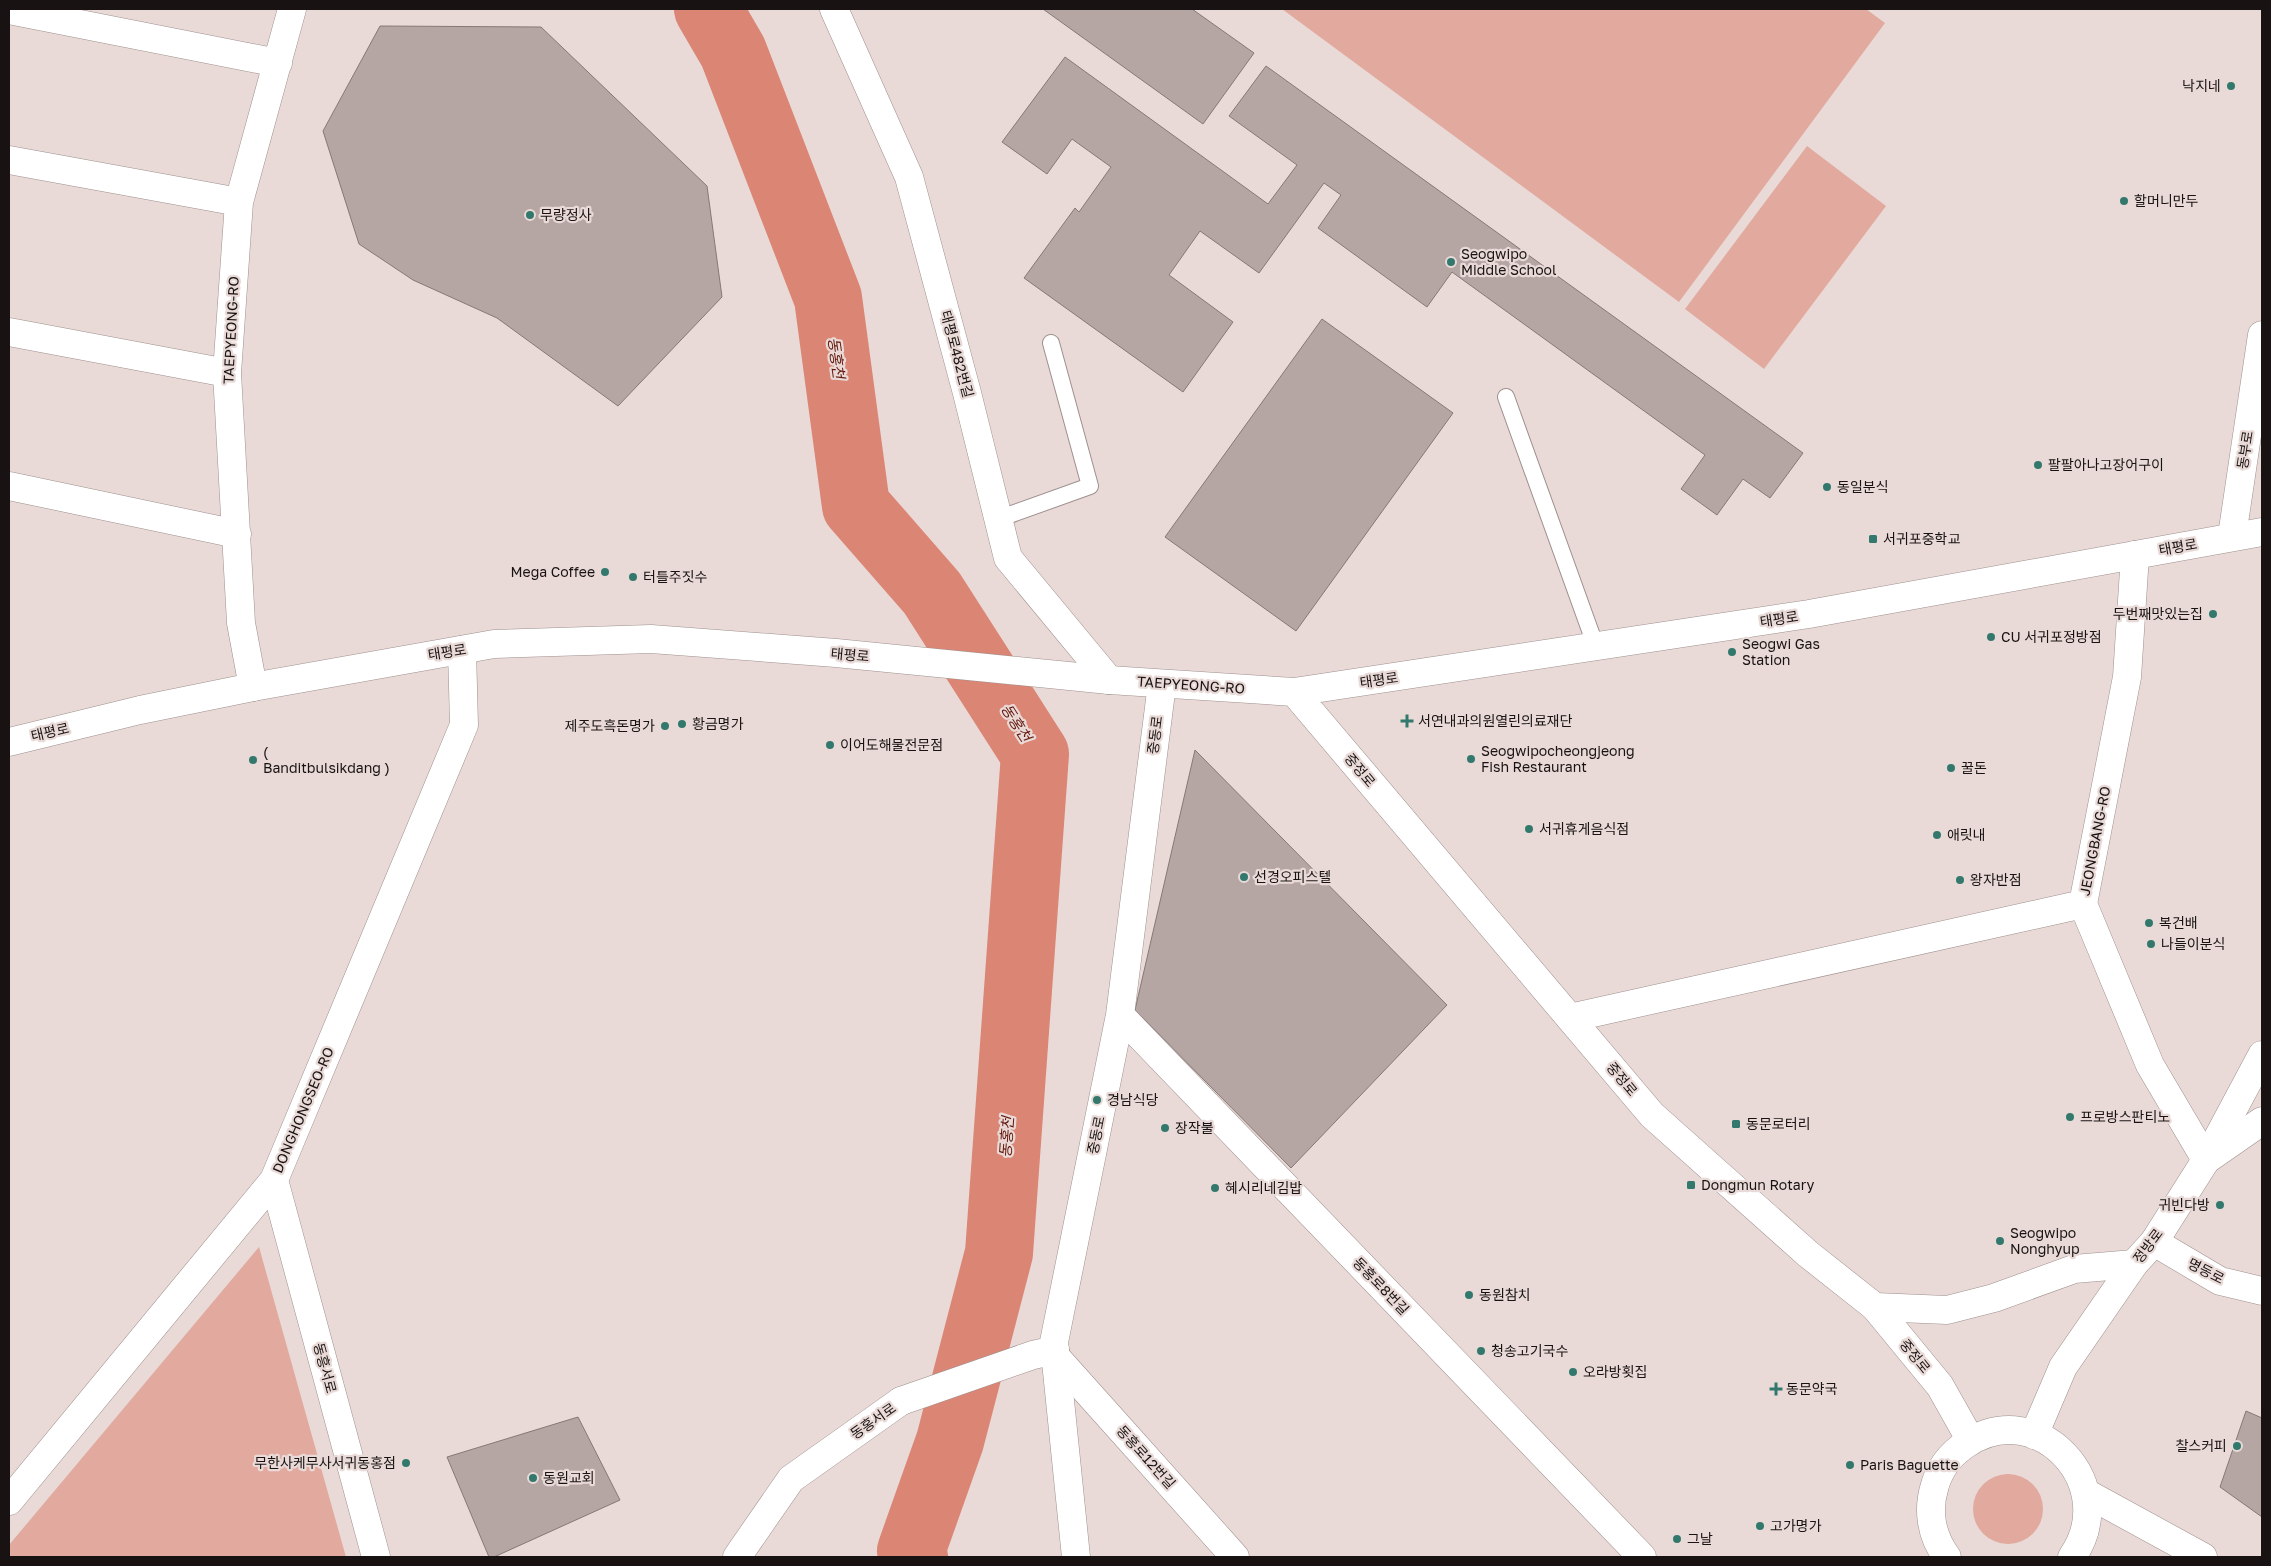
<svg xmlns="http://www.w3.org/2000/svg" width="2271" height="1566" viewBox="0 0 2271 1566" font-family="'Golos Text','Noto Sans KR',sans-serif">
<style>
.green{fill:#e2a99e}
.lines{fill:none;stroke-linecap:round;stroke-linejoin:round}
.river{stroke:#db8575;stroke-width:68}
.building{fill:#b5a6a4;stroke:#857876}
.service-casing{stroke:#9e908e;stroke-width:18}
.minor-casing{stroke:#9e908e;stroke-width:29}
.tertiary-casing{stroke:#9e908e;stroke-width:29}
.secondary-casing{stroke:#9e908e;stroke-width:29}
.service{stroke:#fff;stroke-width:16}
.minor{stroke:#fff;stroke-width:28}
.tertiary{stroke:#fff;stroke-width:28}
.secondary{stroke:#fff;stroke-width:28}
.poi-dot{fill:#33786d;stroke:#e9dad7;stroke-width:2}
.labels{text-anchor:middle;stroke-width:4.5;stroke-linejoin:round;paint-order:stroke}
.poi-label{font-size:14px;fill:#181312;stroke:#e9dad7;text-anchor:start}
.street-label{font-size:14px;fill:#181312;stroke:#e9dad7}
.water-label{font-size:15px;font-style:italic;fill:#64170c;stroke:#e9dad7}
</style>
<rect width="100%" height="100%" fill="#e9dad7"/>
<path class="green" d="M1282 9H1866L1885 23 1679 302Z
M1807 146 1886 206 1764 369 1685 309Z
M259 1247 346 1557H9V1545Z
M1973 1509a35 35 0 1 1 70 0a35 35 0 1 1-70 0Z"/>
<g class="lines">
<path class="river" d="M708 9 733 52 828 298 856 506 932 593 1035 754 999 1253 950 1441 911 1551 914 1557"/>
</g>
<path class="building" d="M1043 9H1192L1254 53 1203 124Z
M380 26 541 27 707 186 722 297 618 406 497 318 413 280 359 244 323 131Z
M1065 57 1268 204 1297 165 1229 116 1266 66 1803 453 1770 498 1743 479 1717 515 1681 489 1705 455 1452 272 1427 307 1318 228 1341 195 1324 183 1259 273 1200 231 1169 275 1233 322 1183 392 1024 278 1075 208 1079 212 1111 167 1072 139 1047 174 1002 142Z
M1322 319 1453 413 1296 631 1165 537Z
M1195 750 1447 1005 1291 1168 1135 1010Z
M2246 1411 2262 1418V1517L2220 1487Z
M578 1417 620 1500 494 1557H489L447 1457Z"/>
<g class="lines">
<g class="service-casing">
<path id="service" d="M1506 397 1596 647
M998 519 1090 486 1051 343"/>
</g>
<g class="minor-casing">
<path id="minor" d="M9 10 278 63
M9 160 239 202
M9 332 227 373
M9 486 237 534
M2135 555 2127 677 2083 904 2150 1065 2206 1160 2262 1121
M253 687 241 623 227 373 239 202 292 9
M1570 1018 2083 904
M274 1180 376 1557
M2154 1242 2220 1281 2262 1291
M1875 1307 1947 1310 1994 1298 2074 1269 2134 1264
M1056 1357 1235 1557
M901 1401 1033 1355 1055 1350
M9 1501 274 1180 464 725 462 650"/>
</g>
<g class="tertiary-casing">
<path id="tertiary" d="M834 9 909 177 967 393 1008 558 1109 680
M2232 536 2262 335
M1120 1015 1642 1557
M2086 1493 2203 1557
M737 1557 791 1479 901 1401
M1076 1557 1054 1342 1120 1015 1162 684"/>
</g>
<g class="secondary-casing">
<path id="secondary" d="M1294 692 1652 1115 1808 1254 1875 1307 1940 1386 1971 1441
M9 742 140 710 253 687 494 644 651 639 836 653 1109 680 1294 692 1809 614 2262 532
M2034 1435 2063 1367 2134 1264 2154 1242 2206 1160 2262 1055
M1947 1557C1931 1536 1927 1510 1935 1485 1940 1468 1951 1454 1966 1444 2039 1395 2122 1486 2072 1557"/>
</g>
<use href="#service" class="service"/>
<use href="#minor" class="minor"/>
<use href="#tertiary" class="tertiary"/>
<use href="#secondary" class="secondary"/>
</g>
<g class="poi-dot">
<circle cx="2231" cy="86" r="5"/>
<circle cx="2124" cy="201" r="5"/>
<circle cx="530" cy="215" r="5"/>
<circle cx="1451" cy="262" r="5"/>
<circle cx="2038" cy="465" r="5"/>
<circle cx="1827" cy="487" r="5"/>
<rect x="1868" y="534" width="10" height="10" rx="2.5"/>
<circle cx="605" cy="572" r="5"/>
<circle cx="633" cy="577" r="5"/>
<circle cx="2213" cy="614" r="5"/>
<circle cx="1991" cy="637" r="5"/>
<circle cx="1732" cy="652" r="5"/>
<path d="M1404.5 713.5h5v5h5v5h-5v5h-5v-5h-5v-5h5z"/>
<circle cx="682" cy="724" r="5"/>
<circle cx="665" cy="726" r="5"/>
<circle cx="830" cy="745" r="5"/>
<circle cx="1471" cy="759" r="5"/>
<circle cx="253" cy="760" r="5"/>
<circle cx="1951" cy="768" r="5"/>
<circle cx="1529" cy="829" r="5"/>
<circle cx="1937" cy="835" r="5"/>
<circle cx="1244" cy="877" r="5"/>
<circle cx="1960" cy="880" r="5"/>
<circle cx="2149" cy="923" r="5"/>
<circle cx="2151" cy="944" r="5"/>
<circle cx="1097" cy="1100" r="5"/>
<circle cx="2070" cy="1117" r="5"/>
<rect x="1731" y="1119" width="10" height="10" rx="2.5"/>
<circle cx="1165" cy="1128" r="5"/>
<rect x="1686" y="1180" width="10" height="10" rx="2.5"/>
<circle cx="1215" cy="1188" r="5"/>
<circle cx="2220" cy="1205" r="5"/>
<circle cx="2000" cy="1241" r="5"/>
<circle cx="1469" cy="1295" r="5"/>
<circle cx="1481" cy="1351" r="5"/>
<circle cx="1573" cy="1372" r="5"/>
<path d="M1773.5 1381.5h5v5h5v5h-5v5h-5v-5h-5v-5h5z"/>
<circle cx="2237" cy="1446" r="5"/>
<circle cx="406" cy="1463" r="5"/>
<circle cx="1850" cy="1465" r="5"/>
<circle cx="533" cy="1478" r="5"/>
<circle cx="1760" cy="1526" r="5"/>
<circle cx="1677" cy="1539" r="5"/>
</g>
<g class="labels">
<g class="poi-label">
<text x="2221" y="91" text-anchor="end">낙지네</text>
<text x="2134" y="206">할머니만두</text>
<text x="540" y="220">무량정사</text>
<text x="1461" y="259">Seogwipo<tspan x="1461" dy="16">Middle School</tspan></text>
<text x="2048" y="470">팔팔아나고장어구이</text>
<text x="1837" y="492">동일분식</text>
<text x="1883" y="544">서귀포중학교</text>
<text x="595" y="577" text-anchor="end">Mega Coffee</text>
<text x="643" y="582">터틀주짓수</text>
<text x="2203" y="619" text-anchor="end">두번째맛있는집</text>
<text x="2001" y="642">CU 서귀포정방점</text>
<text x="1742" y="649">Seogwi Gas<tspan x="1742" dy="16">Station</tspan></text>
<text x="1418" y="726">서연내과의원열린의료재단</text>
<text x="692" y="729">황금명가</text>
<text x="655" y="731" text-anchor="end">제주도흑돈명가</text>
<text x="840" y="750">이어도해물전문점</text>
<text x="1481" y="756">Seogwipocheongjeong<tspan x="1481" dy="16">Fish Restaurant</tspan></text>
<text x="263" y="757">(<tspan x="263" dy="16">Banditbulsikdang )</tspan></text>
<text x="1961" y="773">꿀돈</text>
<text x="1539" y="834">서귀휴게음식점</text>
<text x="1947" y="840">애릿내</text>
<text x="1254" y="882">선경오피스텔</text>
<text x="1970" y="885">왕자반점</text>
<text x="2159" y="928">복건배</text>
<text x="2161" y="949">나들이분식</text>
<text x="1107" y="1105">경남식당</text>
<text x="2080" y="1122">프로방스판티노</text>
<text x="1746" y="1129">동문로터리</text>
<text x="1175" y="1133">장작불</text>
<text x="1701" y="1190">Dongmun Rotary</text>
<text x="1225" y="1193">혜시리네김밥</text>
<text x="2210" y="1210" text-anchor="end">귀빈다방</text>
<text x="2010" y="1238">Seogwipo<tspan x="2010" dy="16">Nonghyup</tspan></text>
<text x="1479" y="1300">동원참치</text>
<text x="1491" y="1356">청송고기국수</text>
<text x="1583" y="1377">오라방횟집</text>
<text x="1786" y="1394">동문약국</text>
<text x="2227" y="1451" text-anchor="end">찰스커피</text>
<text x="396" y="1468" text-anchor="end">무한사케무사서귀동홍점</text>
<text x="1860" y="1470">Paris Baguette</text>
<text x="543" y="1483">동원교회</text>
<text x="1770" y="1531">고가명가</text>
<text x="1687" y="1544">그날</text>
</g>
<g class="street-label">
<text transform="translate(231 330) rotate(-87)" y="5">TAEPYEONG-RO</text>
<text transform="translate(957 354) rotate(75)" y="5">태평로482번길</text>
<text transform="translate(2245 450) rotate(-81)" y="5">동부로</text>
<text transform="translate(2178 547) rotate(-10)" y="5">태평로</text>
<text transform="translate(1779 619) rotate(-9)" y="5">태평로</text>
<text transform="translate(447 652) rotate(-9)" y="5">태평로</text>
<text transform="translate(850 655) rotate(5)" y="5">태평로</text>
<text transform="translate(1379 680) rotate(-8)" y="5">태평로</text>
<text transform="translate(1191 685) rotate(4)" y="5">TAEPYEONG-RO</text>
<text transform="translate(50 732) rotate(-13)" y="5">태평로</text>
<text transform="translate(1155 735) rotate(-83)" y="5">중동로</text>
<text transform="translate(1360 770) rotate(50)" y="5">중정로</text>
<text transform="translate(2095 841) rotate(-79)" y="5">JEONGBANG-RO</text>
<text transform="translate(1622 1079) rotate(50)" y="5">중정로</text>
<text transform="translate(303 1110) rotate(-67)" y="5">DONGHONGSEO-RO</text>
<text transform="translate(1096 1135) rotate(-79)" y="5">중동로</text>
<text transform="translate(2148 1246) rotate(-53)" y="5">정방로</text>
<text transform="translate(2206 1271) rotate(27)" y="5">명동로</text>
<text transform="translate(1381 1286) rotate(46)" y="5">동홍로8번길</text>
<text transform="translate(1915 1356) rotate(51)" y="5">중정로</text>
<text transform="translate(325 1368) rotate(75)" y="5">동흥서로</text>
<text transform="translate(873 1421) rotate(-35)" y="5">동홍서로</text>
<text transform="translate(1146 1457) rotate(48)" y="5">동홍로12번길</text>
</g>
<g class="water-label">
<text transform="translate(836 358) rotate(82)" y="5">동홍천</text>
<text transform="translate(1016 723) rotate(57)" y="5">동홍천</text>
<text transform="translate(1007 1137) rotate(-86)" y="5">동홍천</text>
</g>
</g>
<rect width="2271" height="1566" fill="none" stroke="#181312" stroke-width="20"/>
</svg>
